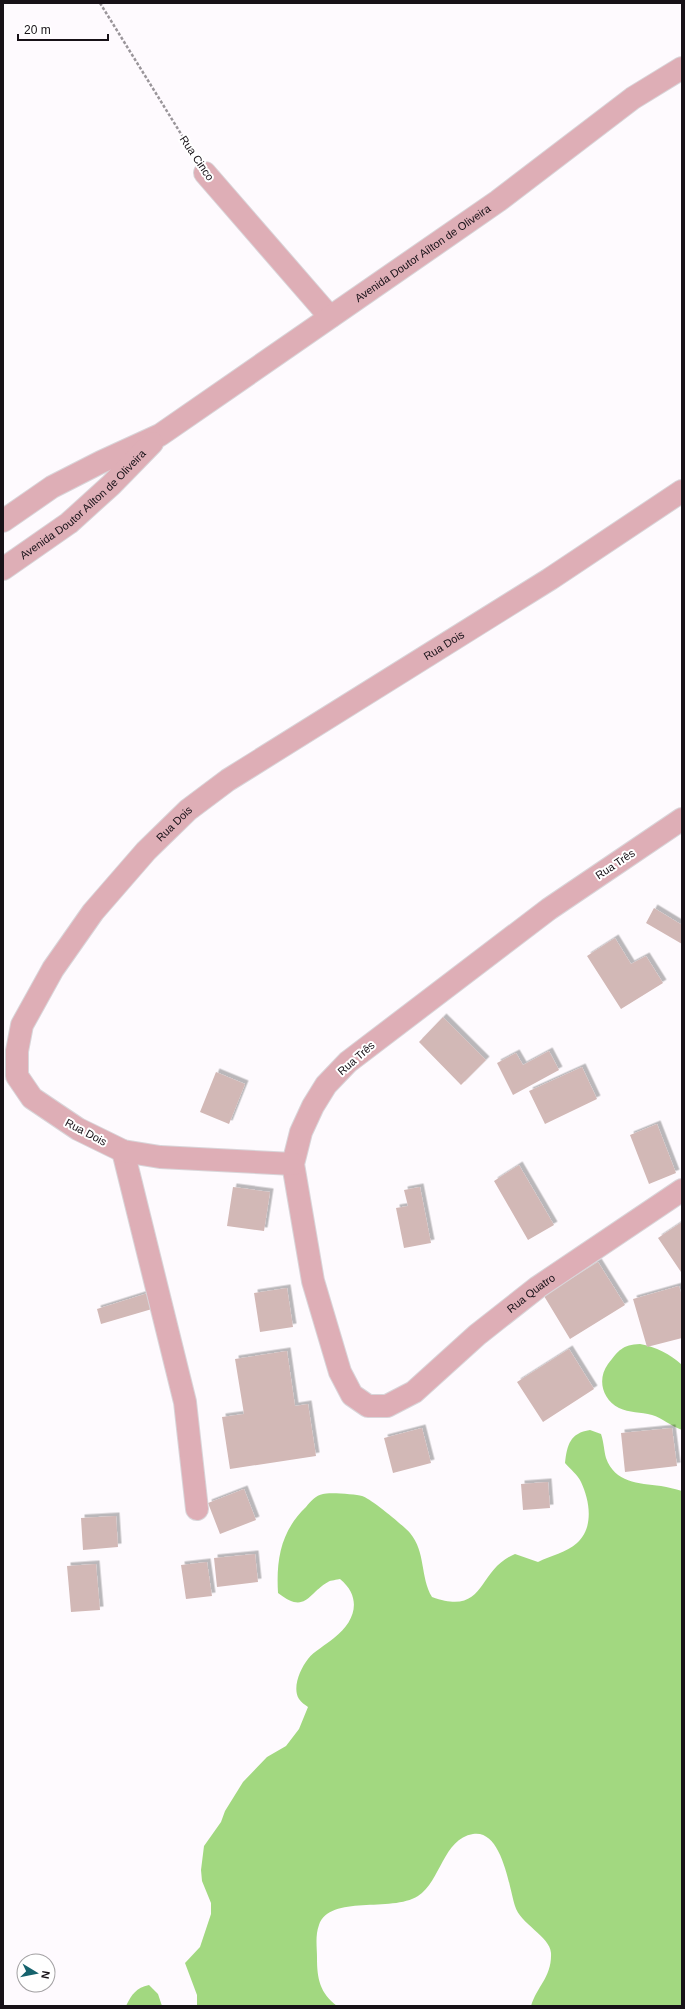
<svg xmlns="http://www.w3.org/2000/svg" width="685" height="2009" viewBox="0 0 685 2009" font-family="Helvetica,sans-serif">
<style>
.forest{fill:#a2d880}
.building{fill:#d2b8b6;filter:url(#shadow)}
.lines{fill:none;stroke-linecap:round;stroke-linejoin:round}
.minor-casing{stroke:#d9d5d9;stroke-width:24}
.path{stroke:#9a959a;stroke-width:2.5;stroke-dasharray:3 2;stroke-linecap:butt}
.minor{stroke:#deaeb6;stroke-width:22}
.labels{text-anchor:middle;stroke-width:4;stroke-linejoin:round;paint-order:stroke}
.street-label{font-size:11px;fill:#171117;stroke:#fff}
</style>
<defs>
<filter id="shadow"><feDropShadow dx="3.5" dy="-3.5" stdDeviation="0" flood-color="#0004"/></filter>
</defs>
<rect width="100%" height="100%" fill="#fefafe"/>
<path class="forest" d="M640 1344C656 1347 670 1354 682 1365V1430C671 1426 662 1418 652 1415 641 1412 629 1413 619 1408 602 1399 597 1379 608 1364 619 1350 622 1345 640 1344Z
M590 1430 601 1434C604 1443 604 1451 606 1458 615 1483 638 1483 661 1486 668 1487 675 1489 682 1491V2006H531C537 1986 552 1977 551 1953 550 1936 520 1924 515 1906 509 1887 502 1829 473 1834 443 1839 441 1881 418 1896 391 1913 330 1894 319 1925 315 1935 317 1948 317 1958 317 1979 320 1993 337 2006H197V1995L185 1963 200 1947 211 1914V1903L202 1881 201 1870 204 1846 221 1822 225 1811 243 1782 267 1757 286 1746 299 1729 308 1707C305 1705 301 1702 299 1699 292 1688 300 1669 308 1659 314 1651 326 1645 334 1638 355 1622 363 1598 340 1579 337 1580 331 1580 328 1582 308 1593 306 1615 278 1593 276 1559 281 1531 306 1507 310 1502 316 1495 323 1494 328 1492 356 1494 362 1496 370 1498 404 1526 410 1533 426 1552 420 1577 432 1597 487 1617 476 1570 515 1554L538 1562C550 1556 567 1552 577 1543 594 1528 590 1501 581 1482 578 1475 570 1469 565 1463 567 1445 570 1433 590 1430Z
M149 1985 158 1994 162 2006H126C132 1994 136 1988 149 1985Z"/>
<path class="building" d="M654 908 682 925V944L646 923Z
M615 938 631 964 646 956 663 983 621 1009 587 956Z
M443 1017 486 1060 461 1085 419 1042Z
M549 1051 559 1070 513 1095 497 1063 516 1053 523 1065Z
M582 1067 597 1099 545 1124 529 1091Z
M216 1072 245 1084 229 1124 200 1112Z
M657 1124 676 1173 649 1184 630 1135Z
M519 1165 554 1225 528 1240 494 1181Z
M233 1187 270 1192 264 1231 227 1226Z
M420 1187 431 1243 404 1248 396 1208 408 1206 404 1190Z
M682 1222V1272H681L658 1238Z
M598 1262 625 1305 570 1339 544 1296Z
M679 1286 682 1296V1338L647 1347 633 1299Z
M287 1288 293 1327 260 1332 254 1293Z
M148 1293 152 1309 101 1324 97 1309Z
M569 1349 594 1389 543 1422 517 1382Z
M287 1351 295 1406 308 1404 316 1456 230 1469 222 1417 244 1414 235 1359Z
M422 1428 431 1463 393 1473 384 1438Z
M672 1428 677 1466 625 1472 621 1433Z
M548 1482 550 1508 523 1510 521 1484Z
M244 1489 256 1520 220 1534 208 1503Z
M116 1516 118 1547 83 1550 81 1518Z
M255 1554 258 1582 217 1587 214 1558Z
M207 1562 212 1596 186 1599 181 1565Z
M96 1564 100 1610 71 1612 67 1566Z"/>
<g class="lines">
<g class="minor-casing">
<g id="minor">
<path d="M205 173 330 317"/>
<path id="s1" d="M3 521 52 487 101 462 160 435 498 201 633 98 682 68"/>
<path id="s2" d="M3 569 69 523 111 485 152 443"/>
<path id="s3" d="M682 819 549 909 348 1062 326 1085 313 1106 301 1132 293 1164 313 1281 340 1372 352 1395 368 1406H387L414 1392 477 1335 538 1287 682 1190"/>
<path d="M123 1151 185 1402 197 1509"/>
<path id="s4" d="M293 1164 160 1157 123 1151 78 1129 32 1098 17 1076V1051L22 1025 53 969 93 912 146 851 188 810 228 780 550 579 682 491"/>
</g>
</g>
<path class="path" d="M100 3 191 150"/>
<use href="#minor" class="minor"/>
</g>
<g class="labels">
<g class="street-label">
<text transform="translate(197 158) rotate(56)" y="4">Rua Cinco</text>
<text dy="4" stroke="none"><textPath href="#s1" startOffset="499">Avenida Doutor Aílton de Oliveira</textPath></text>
<text dy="4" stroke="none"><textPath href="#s2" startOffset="103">Avenida Doutor Aílton de Oliveira</textPath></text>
<text dy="4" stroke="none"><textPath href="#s4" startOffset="932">Rua Dois</textPath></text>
<text dy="4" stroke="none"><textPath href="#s4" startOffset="608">Rua Dois</textPath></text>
<text transform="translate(615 864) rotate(-34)" y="4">Rua Três</text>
<text transform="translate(356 1058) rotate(-41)" y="4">Rua Três</text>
<text transform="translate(86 1132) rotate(28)" y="4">Rua Dois</text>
<text dy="4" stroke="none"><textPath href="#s3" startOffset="993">Rua Quatro</textPath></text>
</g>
</g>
<rect width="685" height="2009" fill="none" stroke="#171117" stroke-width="8"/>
<g transform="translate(36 1973) rotate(100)"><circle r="19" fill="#ffffff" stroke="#a2a0a2"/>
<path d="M0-3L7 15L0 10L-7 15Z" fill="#16636d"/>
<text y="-6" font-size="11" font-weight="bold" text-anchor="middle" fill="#171117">N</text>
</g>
<path d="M18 34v6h90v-6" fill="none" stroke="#171117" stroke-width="2"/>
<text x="24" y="34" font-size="12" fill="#171117" stroke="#ffffff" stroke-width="3" paint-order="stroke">20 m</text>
</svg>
